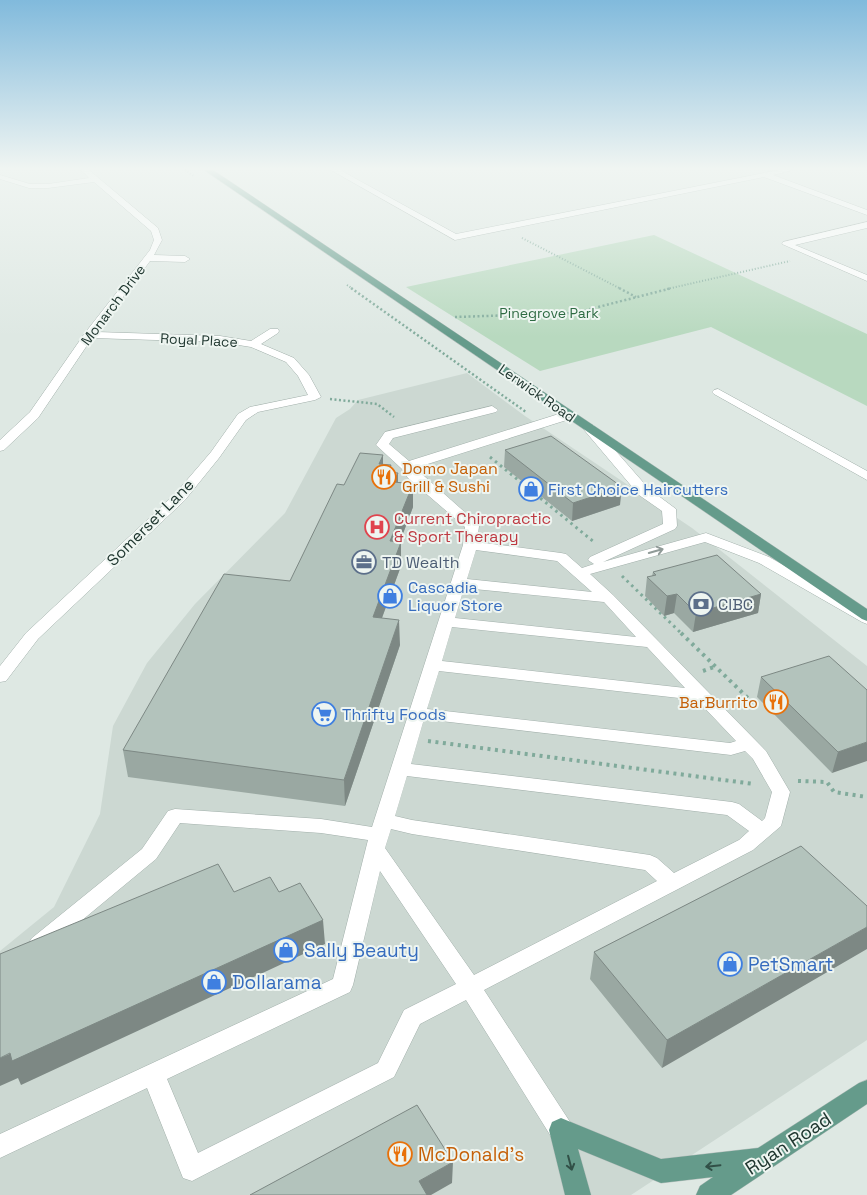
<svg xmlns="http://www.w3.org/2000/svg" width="867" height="1195" viewBox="0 0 867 1195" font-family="'Space Grotesk',sans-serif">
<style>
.built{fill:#ccd8d2}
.green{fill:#b8d9bf}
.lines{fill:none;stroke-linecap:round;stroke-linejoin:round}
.minor-casing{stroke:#a1afaa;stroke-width:1}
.major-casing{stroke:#bcc3c1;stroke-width:1}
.path-far3{stroke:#80aa9b;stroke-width:2;stroke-dasharray:1 2;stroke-linecap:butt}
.path-far2{stroke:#80aa9b;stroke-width:2.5;stroke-dasharray:2 2.5;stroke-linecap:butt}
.path-far1{stroke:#80aa9b;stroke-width:3;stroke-dasharray:2.5 4;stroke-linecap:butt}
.path{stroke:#80aa9b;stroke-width:4;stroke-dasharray:3 4.5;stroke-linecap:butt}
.minor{fill:#fff;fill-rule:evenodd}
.major{fill:#659b8b;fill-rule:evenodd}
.wall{fill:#9aa8a2}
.shaded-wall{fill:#7d8884}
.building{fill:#b3c3bc;stroke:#7d8884}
.oneway{stroke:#909b98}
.oneway2{stroke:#315047}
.labels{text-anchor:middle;stroke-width:4;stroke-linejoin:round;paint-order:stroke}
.far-street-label{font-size:14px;fill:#203730;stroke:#eef5f1}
.far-park-label{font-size:14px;fill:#2e6b43;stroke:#eef5f1}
.food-label{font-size:16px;fill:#c56008;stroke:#eef5f1;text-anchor:start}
.shop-label{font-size:16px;fill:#366cbe;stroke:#eef5f1;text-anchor:start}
.health-label{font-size:16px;fill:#be3a42;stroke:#eef5f1;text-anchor:start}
.street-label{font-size:16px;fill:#203730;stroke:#eef5f1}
.service-label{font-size:16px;fill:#4e5e75;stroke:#eef5f1;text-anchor:start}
.near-shop-label{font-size:19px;fill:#366cbe;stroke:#eef5f1;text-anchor:start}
.near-street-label{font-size:19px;fill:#203730;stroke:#eef5f1}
.near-food-label{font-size:19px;fill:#c56008;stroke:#eef5f1;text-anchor:start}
</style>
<rect width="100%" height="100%" fill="#dee8e3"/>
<path class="built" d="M467 373 525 416 692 528 867 666V1040L631 1195H0V951L54 907 100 814 113 726 147 663 195 604 285 513 336 418 350 409 358 400Z"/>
<path class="green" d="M654 235 867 334V406L711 327 540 371 406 287Z"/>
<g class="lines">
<g class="minor-casing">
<path id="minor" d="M81 170H89L158 228 162 240 154 255 185 256 190 259 185 262 150 261 97 332 220 336 251 341 270 329H278L279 331 278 333 261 344 294 358 309 375 321 397 315 400 258 412 246 420 219 458 185 500 38 639 6 681 0 682V666L26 633 175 494 211 452 238 414 250 407 308 395 298 376 286 362 251 347 220 342 92 338 38 418 4 450 0 451V440L30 412 85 333 150 250 154 240 151 231 94 182 48 188H29L0 179V175L30 184H48L89 178Z
M331 170H340L456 234 779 170H793L773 175 867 210V215L764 177 455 240Z
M867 222V228L795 245 867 275V281L782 244 783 242Z
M718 389 867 471V480L714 394 712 392 714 390Z
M492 406 498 410 496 412 393 438 389 444 409 461 565 412H573L575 415 573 418 415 468 477 523 479 526 477 542 561 553 566 554 582 568 594 564 588 560 590 557 663 524 662 511 639 495 585 431 583 428 585 425H593L649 489 676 509 677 526 675 529 603 562 706 533 769 557 867 613V624L862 622 759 563 705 542 590 574 613 595 766 751 790 792 781 826 753 850 484 990 570 1122 573 1130 570 1138 561 1142 552 1138 466 1000 420 1024 394 1077 192 1181 183 1178 147 1088 0 1158V1134L333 979 368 840 321 833 180 823 156 859 46 950 39 953 32 950 28 944 32 938 142 849 168 811 175 809 321 819 372 827 463 545 465 527 408 478 402 469 376 445 385 432ZM476 550 557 561 592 592 467 579ZM464 588 604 602 636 637 455 618ZM452 627 647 647 685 688 442 661ZM439 671 697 700 736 741 730 743 427 709ZM424 719 731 755 745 751 753 759 772 792 765 818 762 821 739 804 732 802 411 764ZM407 776 727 815 749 831 739 840 674 873 657 858 650 855 412 820 395 816ZM391 829 412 834 645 870 657 881 474 975 385 848ZM380 871 456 984 404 1010 378 1063 198 1153 167 1079 350 992 353 985Z"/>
</g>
<g class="major-casing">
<path id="major" d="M204 170H213L867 609V621L862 619Z
M867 1080V1104L731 1195H696L700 1186 713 1177 661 1183 578 1149 591 1195H565L549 1130 552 1122 561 1118 661 1159 758 1148 859 1083Z"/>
</g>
<path class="path-far3" d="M185 170 194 176
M522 238 621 289
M347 285 353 289
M667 289 790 261"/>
<path class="path-far2" d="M351 288 526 412
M619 288 636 297
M455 317 575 313 672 288
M330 399 377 404 394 417"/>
<path class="path-far1" d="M490 457 594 542
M622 576 682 634"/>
<path class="path" d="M681 633 755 705
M703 671 717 666
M428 741 754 784
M798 781 827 782 834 792 867 797"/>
<use href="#minor" class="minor"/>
<use href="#major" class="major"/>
</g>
<path class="wall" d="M505 450 620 505 572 521 504 467Z
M383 465H391V473H398V482L413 484V507L400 542 401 566 382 618 400 645 345 806 128 777 123 750 290 581Z
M653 572 761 594 758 613 693 632 674 613 664 616 645 596 647 577 652 576Z
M761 677 867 690 832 773 757 697Z
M801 846 662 1068 590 979 594 952Z"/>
<path class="shaded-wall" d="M383 455V477L379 464Z
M391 465V488L388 472Z
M398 473V496L394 482Z
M413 484V507L391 565 390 541Z
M622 487 620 505 572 521 573 503Z
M401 542V566L373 642V617Z
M677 594 674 613 664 616 667 596Z
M761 594 758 613 693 632 696 613Z
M399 620 400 645 345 806 344 780Z
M867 742V761L832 773 838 752Z
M323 920 325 944 21 1085 18 1078 0 1086V1058Z
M867 927V949L662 1068 667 1040Z
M453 1162 452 1183 431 1195H419V1181Z"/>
<path class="building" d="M551 436 622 487 573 503 505 450Z
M360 453 383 455 379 464 391 465 388 472 398 473 394 482 413 484 390 541 401 542 373 617 399 620 344 780 123 750 224 574 290 581 337 484 344 485Z
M717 555 761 594 696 613 677 594 667 596 647 577 656 575 653 572Z
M829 656 867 690V742L838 752 761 677Z
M801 846 867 906V927L667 1040 594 952Z
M218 864 234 892 270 877 279 892 300 883 323 920 12 1061 10 1053 0 1058V954Z
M417 1105 453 1162 419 1181 427 1195H250Z"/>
<defs><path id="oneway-shaft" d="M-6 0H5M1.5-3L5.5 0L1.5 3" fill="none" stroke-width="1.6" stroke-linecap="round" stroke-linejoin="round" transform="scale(1.25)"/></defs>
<use class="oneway" href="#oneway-shaft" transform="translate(656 551) rotate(-16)"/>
<g class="oneway2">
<use href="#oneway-shaft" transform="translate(570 1163) rotate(75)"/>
<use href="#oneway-shaft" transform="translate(713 1166) rotate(174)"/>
</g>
<linearGradient id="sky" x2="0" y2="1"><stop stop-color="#81badc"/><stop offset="0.5" stop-color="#f0f5f2"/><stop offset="1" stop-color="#f0f5f2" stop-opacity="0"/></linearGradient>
<rect width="867" height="337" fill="url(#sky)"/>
<defs>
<g id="restaurant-ring" transform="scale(1.25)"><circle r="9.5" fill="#eef5f1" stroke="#e8710a" stroke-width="1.5"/><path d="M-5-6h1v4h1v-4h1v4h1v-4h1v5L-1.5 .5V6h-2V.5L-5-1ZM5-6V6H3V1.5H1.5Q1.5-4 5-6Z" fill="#e8710a"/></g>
<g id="shop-ring" transform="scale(1.25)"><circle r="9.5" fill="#eef5f1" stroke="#3f7fe0" stroke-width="1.5"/><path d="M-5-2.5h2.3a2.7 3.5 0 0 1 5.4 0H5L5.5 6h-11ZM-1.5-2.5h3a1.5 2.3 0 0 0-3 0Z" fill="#3f7fe0"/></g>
<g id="hospital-ring" transform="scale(1.25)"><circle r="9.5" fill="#eef5f1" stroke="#e0444e" stroke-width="1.5"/><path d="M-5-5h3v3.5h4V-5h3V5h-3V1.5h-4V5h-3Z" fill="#e0444e"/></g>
<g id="office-ring" transform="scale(1.25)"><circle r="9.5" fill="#eef5f1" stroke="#5c6f8a" stroke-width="1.5"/><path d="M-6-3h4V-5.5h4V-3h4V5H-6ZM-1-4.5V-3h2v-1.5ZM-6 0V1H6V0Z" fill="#5c6f8a"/></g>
<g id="bank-ring" transform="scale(1.25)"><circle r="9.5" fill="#eef5f1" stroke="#5c6f8a" stroke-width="1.5"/><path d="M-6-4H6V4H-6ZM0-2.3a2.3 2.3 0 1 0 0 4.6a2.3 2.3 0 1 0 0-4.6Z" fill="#5c6f8a"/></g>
<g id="supermarket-ring" transform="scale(1.25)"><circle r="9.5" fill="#eef5f1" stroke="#3f7fe0" stroke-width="1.5"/><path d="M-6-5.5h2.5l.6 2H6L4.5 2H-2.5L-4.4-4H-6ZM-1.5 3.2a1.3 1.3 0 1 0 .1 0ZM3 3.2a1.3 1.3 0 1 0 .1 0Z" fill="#3f7fe0"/></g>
</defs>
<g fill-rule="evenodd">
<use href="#restaurant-ring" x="384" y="477"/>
<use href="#shop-ring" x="531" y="489"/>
<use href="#hospital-ring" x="377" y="527"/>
<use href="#office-ring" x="364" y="562"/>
<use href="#shop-ring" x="390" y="596"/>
<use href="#bank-ring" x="701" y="604"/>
<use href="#restaurant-ring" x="776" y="702"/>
<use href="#supermarket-ring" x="324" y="714"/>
<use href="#shop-ring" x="286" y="950"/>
<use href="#shop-ring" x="730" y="964"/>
<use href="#shop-ring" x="214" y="982"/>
<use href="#restaurant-ring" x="400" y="1154"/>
</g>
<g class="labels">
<g class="far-street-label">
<text transform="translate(113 305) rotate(-53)" y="5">Monarch Drive</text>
<text transform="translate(199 340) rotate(3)" y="5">Royal Place</text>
<text transform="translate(537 393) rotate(35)" y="5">Lerwick Road</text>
</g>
<g class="far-park-label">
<text x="549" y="318">Pinegrove Park</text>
</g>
<g class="food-label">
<text x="402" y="474">Domo Japan<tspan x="402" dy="18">Grill &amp; Sushi</tspan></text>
<text x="758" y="708" text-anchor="end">BarBurrito</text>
</g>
<g class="shop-label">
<text x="548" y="495">First Choice Haircutters</text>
<text x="408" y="593">Cascadia<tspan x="408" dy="18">Liquor Store</tspan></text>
<text x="342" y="720">Thrifty Foods</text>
</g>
<g class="health-label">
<text x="394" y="524">Current Chiropractic<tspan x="394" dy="18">&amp; Sport Therapy</tspan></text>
</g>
<g class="street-label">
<text transform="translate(150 522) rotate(-45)" y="6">Somerset Lane</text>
</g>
<g class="service-label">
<text x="382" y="568">TD Wealth</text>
<text x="718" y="610">CIBC</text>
</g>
<g class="near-shop-label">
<text x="304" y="957">Sally Beauty</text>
<text x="748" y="971">PetSmart</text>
<text x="232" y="989">Dollarama</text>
</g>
<g class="near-street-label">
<text transform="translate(788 1143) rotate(-33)" y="7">Ryan Road</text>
</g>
<g class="near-food-label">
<text x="418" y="1161">McDonald's</text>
</g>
</g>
</svg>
